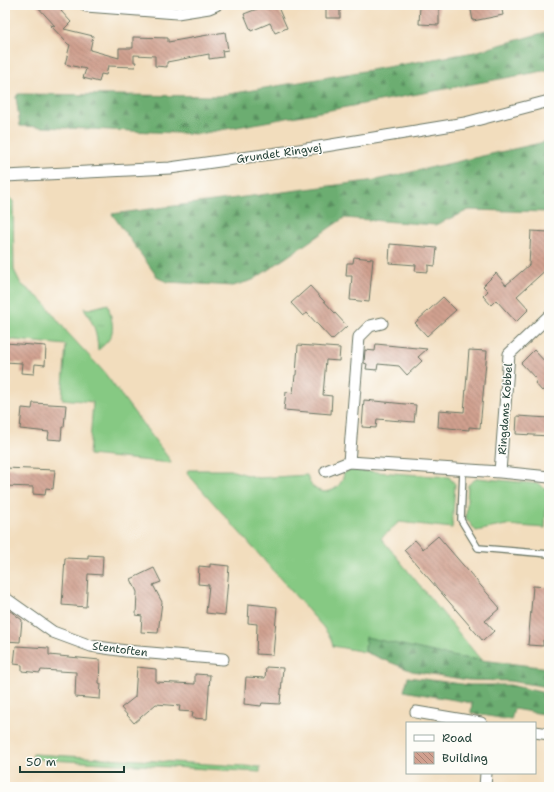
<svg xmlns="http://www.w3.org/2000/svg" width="554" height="792" viewBox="0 0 554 792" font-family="'Shantell Sans',sans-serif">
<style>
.grass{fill:#86c983;stroke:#52835c}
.forest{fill:url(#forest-firs);stroke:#467552}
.park{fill:url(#park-tufts);stroke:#52835c}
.building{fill:url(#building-back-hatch)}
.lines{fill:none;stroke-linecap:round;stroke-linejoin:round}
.lane-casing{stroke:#697564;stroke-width:8}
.street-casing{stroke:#697564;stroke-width:13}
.lane{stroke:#fff;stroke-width:5.5}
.street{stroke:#fff;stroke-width:11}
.labels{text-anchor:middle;stroke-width:3;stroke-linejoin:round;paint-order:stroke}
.street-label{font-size:11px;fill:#1f3d34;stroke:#fdfcf7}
</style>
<defs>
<pattern id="forest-firs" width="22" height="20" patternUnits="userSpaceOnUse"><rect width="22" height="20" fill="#6cad71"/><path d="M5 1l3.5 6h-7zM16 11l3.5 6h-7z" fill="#588e5e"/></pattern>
<pattern id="park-tufts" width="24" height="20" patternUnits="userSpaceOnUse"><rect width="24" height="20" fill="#86c983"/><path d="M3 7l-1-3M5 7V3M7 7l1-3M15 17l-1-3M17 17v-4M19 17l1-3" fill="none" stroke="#6da46c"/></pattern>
<pattern id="building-back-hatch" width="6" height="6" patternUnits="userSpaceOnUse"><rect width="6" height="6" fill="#d0a08f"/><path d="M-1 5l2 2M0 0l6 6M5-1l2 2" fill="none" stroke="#a88476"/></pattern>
</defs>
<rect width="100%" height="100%" fill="#fdfcf7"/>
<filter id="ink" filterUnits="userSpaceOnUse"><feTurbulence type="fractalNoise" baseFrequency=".025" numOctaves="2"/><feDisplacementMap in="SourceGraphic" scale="8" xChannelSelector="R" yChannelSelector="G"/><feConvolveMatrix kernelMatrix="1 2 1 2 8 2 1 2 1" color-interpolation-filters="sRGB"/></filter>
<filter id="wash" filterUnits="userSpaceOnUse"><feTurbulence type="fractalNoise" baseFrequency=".012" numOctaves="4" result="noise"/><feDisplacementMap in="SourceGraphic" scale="16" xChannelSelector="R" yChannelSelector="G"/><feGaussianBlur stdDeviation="0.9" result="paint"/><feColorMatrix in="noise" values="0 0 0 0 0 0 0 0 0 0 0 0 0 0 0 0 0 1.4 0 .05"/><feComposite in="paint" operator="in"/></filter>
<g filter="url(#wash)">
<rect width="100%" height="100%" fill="#f2ddbd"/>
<path class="grass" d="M5 198H10L13 201 14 270 21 284 43 301 67 332 103 371 170 460 171 463 89 455 93 402 62 399 66 345 5 339Z
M188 470H230L258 478 307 475C312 499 341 496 344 473L349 470 449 477 455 484 452 528 399 522 381 538 481 660 456 657 366 638 365 652 333 646 330 637 323 627 187 473Z
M477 478 540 484 547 491 545 528 506 525 476 531 466 518 468 485Z
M33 754 260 767V772L32 759Z"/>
<path class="forest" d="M549 31V70L199 134 20 126 16 97 18 94 218 96 475 52Z
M549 141V212L469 210 435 225 344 218 253 280 233 286 168 282 158 278 112 214 376 180Z
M366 637 456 657 549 668V687L509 681 468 680 412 671 365 652Z
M408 677 469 685H510L549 694V715L514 709 511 720 471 713 472 703 404 691Z"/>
<path class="park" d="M108 304C113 326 118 335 98 350 97 331 94 325 84 308L89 309Z"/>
<g id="blocks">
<path class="building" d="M36 5H68L61 11 71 22 64 29 93 36 90 50 119 58V48H133V37L168 38V42L225 32 228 50 222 51 223 57 209 59V54L167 62V67L155 66V56L134 55V62H136L135 67 108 66 106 75 101 74 99 82 83 78 86 69 65 64 70 45 68 44 50 25 55 26Z
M267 5H277L287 28 275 33 270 23 251 31 244 14Z
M326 5H340V18H326Z
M420 5H439V25L419 24Z
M470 5H501L503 15 473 21Z
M531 231 549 232V267L517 296 529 309 516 322 496 300 491 305 483 296 488 291 483 286 496 273 506 285 529 265Z
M390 244 437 248 435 266 428 265V272L415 271 416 265 389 263Z
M354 257 373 259 369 302 350 300 352 276H346L347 263H353Z
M310 286 347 326 332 340 307 313 303 316 291 303Z
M443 297 456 310 427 336 415 323Z
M5 343 46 346 45 365 35 364 34 374 21 373 22 363 5 362Z
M376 344 427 349 418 357 422 361 407 375 399 366 378 364 377 370 366 369 367 364 364 363 365 350 375 351Z
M298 345 340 348 339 361 326 360 323 395 332 396 331 414 284 410 286 392 293 393 295 375H296Z
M469 350 487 351 480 428 469 427V430L438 427 439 410 464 412Z
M534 350 549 366V393L545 388 542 391 535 383 537 380 521 363Z
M364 400 416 405 414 422 377 419 376 428 362 427Z
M33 403 66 405 64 427H62L61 440 48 439 49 432 20 429 22 408 32 409Z
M517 416 549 418V436L516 434Z
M5 468 55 470 53 489 46 488 45 495 33 494V487L5 486Z
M438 536 500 608 485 621 494 631 483 641 404 550 415 540 423 549Z
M88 555 103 556 102 575 88 574 86 607 62 605 65 558 88 559Z
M210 564 229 566 225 615 206 613 209 585 198 584 199 566 210 567Z
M154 568 161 582 153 585 162 602 158 633 141 632 142 616 136 615 137 592 131 579Z
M533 586 549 587V641L543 640V646L528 645Z
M249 604 277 607 273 655 256 654 257 624 248 623Z
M9 610 22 620 20 642 6 641Z
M16 646 49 648V655L100 660 99 683 101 684 100 699 75 697 76 672 41 670 40 673 22 671V665L14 664Z
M137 667 156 669V682L195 684V674L210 675 207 719 192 718 193 712 179 711 180 706 156 704 134 723 121 708 135 697Z
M266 667 283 668 280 704 262 703 261 706 244 704 246 677 265 678Z"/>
</g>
</g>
<g filter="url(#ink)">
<use href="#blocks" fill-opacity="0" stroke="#697564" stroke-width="1"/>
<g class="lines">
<g class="lane-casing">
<path id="lane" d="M463 470 461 520 478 548 549 554"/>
</g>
<g class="street-casing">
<path id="street" d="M86 6 177 13 209 8 216 5
M5 176 170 168 313 148 465 123 549 101
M349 462 359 337 370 326 382 323
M326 471 349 462 500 472 549 477
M500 472 509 354 549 316
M5 598 53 632 91 646 126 651 223 659
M416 712 481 723
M535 732 549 734
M485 787 486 773"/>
</g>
<use href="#lane" class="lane"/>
<use href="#street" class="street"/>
</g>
</g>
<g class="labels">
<g class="street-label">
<text transform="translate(279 153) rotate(-8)" y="4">Grundet Ringvej</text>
<text transform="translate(505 409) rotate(-86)" y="4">Ringdams Kobbel</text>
<text transform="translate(120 649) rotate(7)" y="4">Stentoften</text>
</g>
</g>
<rect width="554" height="792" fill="none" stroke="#fdfcf7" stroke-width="20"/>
<rect x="406" y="722" width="130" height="52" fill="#fdfcf7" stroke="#a4b0a9"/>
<rect x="414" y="735" width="20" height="6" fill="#ffffff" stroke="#a4b0a9"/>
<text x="442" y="742" font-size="12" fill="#1f3d34">Road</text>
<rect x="414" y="752" width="20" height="12" fill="url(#building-back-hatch)" stroke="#a4b0a9"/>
<text x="442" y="762" font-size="12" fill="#1f3d34">Building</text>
<path d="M20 766v6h104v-6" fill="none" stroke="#1f3d34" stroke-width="2"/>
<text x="26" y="766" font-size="12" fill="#1f3d34" stroke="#fdfcf7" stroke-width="3" paint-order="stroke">50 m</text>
</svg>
